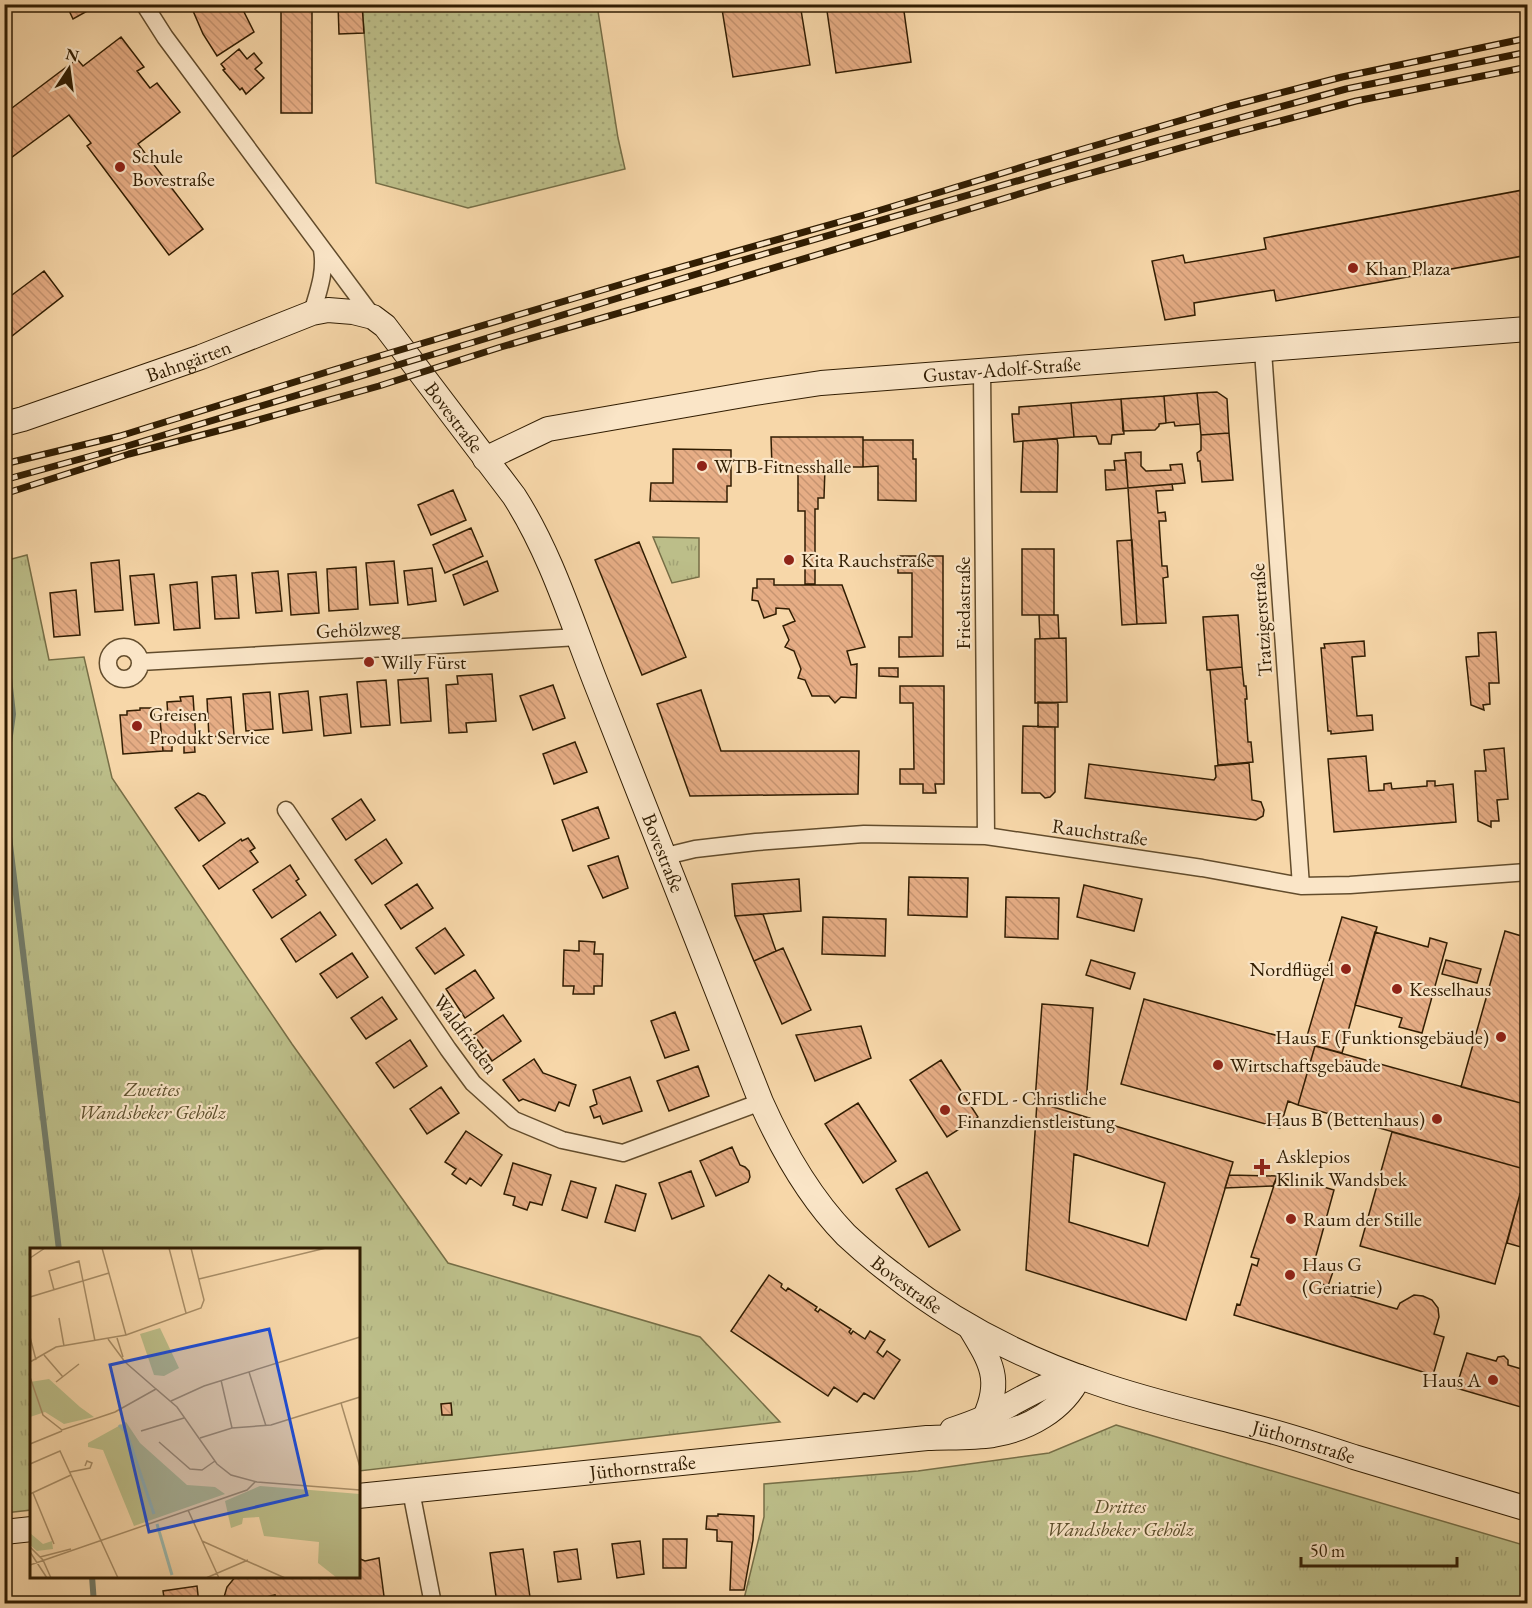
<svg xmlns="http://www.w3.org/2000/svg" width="1532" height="1608" viewBox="0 0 1532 1608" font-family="'EB Garamond',serif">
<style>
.grass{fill:url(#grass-dots);stroke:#766e46;stroke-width:1.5}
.park{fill:url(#park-tufts);stroke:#766e46;stroke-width:1.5}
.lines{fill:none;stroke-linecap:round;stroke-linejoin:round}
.stream{stroke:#727b69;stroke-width:6}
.building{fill:url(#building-back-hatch);stroke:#311d02;stroke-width:1.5;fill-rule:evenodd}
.street-casing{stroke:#624c2c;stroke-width:19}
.secondary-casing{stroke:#311d02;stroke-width:26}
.street{stroke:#fae5c7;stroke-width:16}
.secondary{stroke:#fae5c7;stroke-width:24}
.rail-casing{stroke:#311d02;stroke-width:7}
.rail{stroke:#fae5c7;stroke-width:4.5;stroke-dasharray:14;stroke-linecap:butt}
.poi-dot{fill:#8f2418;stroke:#fae5c7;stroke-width:2}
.labels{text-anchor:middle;stroke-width:4.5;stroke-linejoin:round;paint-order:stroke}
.poi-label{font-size:20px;fill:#311d02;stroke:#fae5c7;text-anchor:start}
.street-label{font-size:20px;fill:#311d02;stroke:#fae5c7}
.park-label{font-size:20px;font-style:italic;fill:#5b4d2a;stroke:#fae5c7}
.inset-river{fill:none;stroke:#9db9ad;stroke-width:3}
.inset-road{fill:none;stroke:#a88d66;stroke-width:1.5}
.view{fill:#1d4ed8;fill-opacity:0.15;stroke:#1d4ed8;stroke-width:3}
.inset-edge{fill:none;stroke:#311d02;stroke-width:3}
</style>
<defs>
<pattern id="grass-dots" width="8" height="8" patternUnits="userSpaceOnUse" patternTransform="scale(1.5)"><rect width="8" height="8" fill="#bcbe89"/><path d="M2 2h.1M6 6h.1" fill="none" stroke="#a2a375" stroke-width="1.8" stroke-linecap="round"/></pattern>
<pattern id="park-tufts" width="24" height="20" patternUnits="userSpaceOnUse" patternTransform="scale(1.5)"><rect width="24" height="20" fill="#bcbe89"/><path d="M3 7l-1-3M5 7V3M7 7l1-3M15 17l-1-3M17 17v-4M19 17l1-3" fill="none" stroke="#a2a375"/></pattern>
<pattern id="building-back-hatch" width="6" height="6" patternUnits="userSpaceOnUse" patternTransform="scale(1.5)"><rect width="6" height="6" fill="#e6ad85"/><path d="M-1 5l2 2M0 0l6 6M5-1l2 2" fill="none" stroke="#c69471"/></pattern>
</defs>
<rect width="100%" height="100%" fill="#f7d7a9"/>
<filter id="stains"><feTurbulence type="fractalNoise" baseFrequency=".00333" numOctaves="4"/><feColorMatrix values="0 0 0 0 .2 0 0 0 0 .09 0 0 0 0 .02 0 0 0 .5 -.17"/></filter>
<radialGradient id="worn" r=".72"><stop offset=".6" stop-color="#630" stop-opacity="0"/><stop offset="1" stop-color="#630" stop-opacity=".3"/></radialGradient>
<path class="grass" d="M362 5H597L618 138 625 169 468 208 376 183Z"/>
<path class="park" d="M653 537 699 538V577L672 583Z
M27 555 49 660 84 657 112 778 292 1044 448 1263 700 1337 780 1422 359 1471 358 1250H32L31 1510 5 1513 4 561Z
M1116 1425 1527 1546V1603H743L764 1517V1484L918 1471 1049 1453Z"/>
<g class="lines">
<path class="stream" d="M4 657 8 669 13 714 4 778
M4 795 59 1250
M92 1576 94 1604"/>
</g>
<path class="building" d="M66 4H98V5L73 19Z
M190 4H240L254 32 217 56 203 34Z
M281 4H312V113H281Z
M338 4H362L364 33 339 34Z
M750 4H800L810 65 733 77 722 9Z
M826 4H903L911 62 836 73Z
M121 37 144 67 137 71 150 88 157 83 180 112 138 144 203 229 169 255 87 146 91 143 69 115 4 163V114L77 59 83 66Z
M239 49 247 59 254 53 262 63 255 69 264 78 246 94 242 88 240 90 223 70 225 69 221 64Z
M1528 189V255L1276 301 1274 290 1194 303 1195 315 1165 320 1152 261 1183 255 1185 263 1266 249 1264 238Z
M44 271 63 296 12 336 4 327V301Z
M1217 392 1227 399 1229 433 1201 435 1197 393Z
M1197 393 1200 424 1175 426 1174 422 1166 423 1164 396Z
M1164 396 1166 423 1159 424V426L1155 430 1123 431 1121 399Z
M1121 399 1124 434 1112 435 1111 444H1099L1096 436 1074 437 1071 403Z
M1071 403 1074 437 1014 442 1012 414H1019V407Z
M1229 433 1233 480 1202 482 1200 461H1198L1197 453 1201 450V435Z
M771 437H863V467H825L824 498H818V509H815V584H805V511H798V467H772Z
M1057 439 1058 445 1057 492H1021L1023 441Z
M863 440H913V459H916V501L878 500V466L863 467Z
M673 449 731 450V486H727V502L650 501 651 483H673Z
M1141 452V466L1146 471 1171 470 1170 465 1182 464 1185 483 1128 488 1125 453Z
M1126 460 1128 488 1106 490 1105 470H1115L1114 461Z
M1172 484 1173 490 1156 491 1158 513 1165 512 1166 521H1159L1162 566H1167L1168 577 1163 578 1166 623 1137 624 1128 488Z
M453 490 466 520 431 535 418 505Z
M471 528 483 556 445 573 433 545Z
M1132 540 1137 624 1122 625 1117 541Z
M639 542 686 657 642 675 595 560Z
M1022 549H1054V615H1022Z
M898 556H943V656L899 657V637H912V573H898Z
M119 560 123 610 95 612 91 563Z
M394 561 398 603 370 605 366 563Z
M487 561 498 591 464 605 453 575Z
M356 567 358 609 329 611 327 569Z
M432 568 436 601 408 605 404 571Z
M278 571 282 611 256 613 252 573Z
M316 572 319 613 291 615 288 574Z
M154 574 159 623 135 625 130 576Z
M236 575 239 618 215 619 212 577Z
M757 579H774V585H842L865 647 847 651 851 665 857 664 856 698 841 697 835 703 829 696H812L805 680 798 678 801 669 794 651 785 647 789 640 783 626 795 621 789 609 776 608V614L764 618 758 601 752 600 753 588H757Z
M197 582 200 628 174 630 170 585Z
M76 590 80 635 54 637 50 593Z
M1039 615H1058L1059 638 1040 639Z
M1238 615 1242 667 1207 670 1203 617Z
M1528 624V640H1522L1521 625Z
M1496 632 1499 683H1489L1490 704 1483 705 1484 710 1471 705 1466 657 1479 656 1478 633Z
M1066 638 1067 702 1035 703V639Z
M1522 640H1528V656H1523Z
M1364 641 1365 656 1352 657 1357 716 1372 715 1373 730 1331 734V731H1328L1321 648H1325L1324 644Z
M1523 656H1528V671L1525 672Z
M1242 667 1244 686H1246L1247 699H1245L1248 742H1251L1253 762 1218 765 1210 670Z
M879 668H898V677L879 676Z
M492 674 496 721 466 723 467 732 449 733 446 685 458 684 457 676Z
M428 678 431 721 401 723 398 680Z
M386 680 390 725 361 727 357 682Z
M553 685 565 718 533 730 520 696Z
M900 686H944V784H935L936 793H923V784H900V769H914L913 703H900Z
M701 690 721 751H859L858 794 690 796 657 704Z
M308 691 312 730 283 733 279 694Z
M270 692 273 729 246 731 243 694Z
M347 694 351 733 324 736 320 697Z
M193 696 196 740 194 739 195 752 184 753V741L172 742V751H163L160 719 168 718 167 702 181 701 180 697Z
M231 697 234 735 209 737 207 699Z
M1038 702 1058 703V727H1038Z
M140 708H152V714H154L155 719H160L163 751 123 754 120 715H127V711L140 710Z
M1023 726 1055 727V792L1050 797 1045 798 1040 793H1022Z
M575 742 587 772 554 784 543 754Z
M1504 748 1508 799 1497 800 1499 821H1491V827L1478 821 1475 771H1486L1484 750Z
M1366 756 1369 791 1384 790V784L1391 783 1392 789 1427 786V781H1435V786L1453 784 1456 822 1334 832 1328 759Z
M1249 763 1252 800 1261 802 1264 810 1263 816 1256 820 1085 798 1089 764 1214 780 1216 777 1215 766Z
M198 793 205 796 225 823 199 841 175 808Z
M361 799 375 820 346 840 332 819Z
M598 807 609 838 573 851 562 820Z
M248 838 255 848 250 851 258 862 219 889 203 866 241 839 242 841Z
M386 839 402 863 372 884 355 860Z
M618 856 628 888 603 898 588 866Z
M290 865 299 879 296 881 306 895 272 918 253 890Z
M909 877 968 878 967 917 908 915Z
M799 879 801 911 735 916 732 884Z
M417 884 433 908 401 929 385 905Z
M1084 885 1142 899 1134 931 1077 917Z
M1006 897 1059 898 1058 939 1005 937Z
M320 912 336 935 296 962 281 939Z
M763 914 776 951 754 961 735 916Z
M823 917 886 919 885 956 822 954Z
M1342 917 1377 927 1342 1053 1305 1043Z
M445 928 464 955 435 974 416 948Z
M1505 931 1528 938V1105L1461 1087Z
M1375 932 1428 947 1430 938 1447 943 1422 1033 1399 1027 1402 1018 1355 1005Z
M579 941 595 942 594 954H603L602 986H594V994H573L574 986H563L564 950 579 951Z
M783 948 811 1010 782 1024 754 961Z
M352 953 368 977 337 998 320 974Z
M1091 960 1135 973 1130 989 1086 975Z
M1446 960 1481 969 1477 983 1442 974Z
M475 970 494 998 465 1018 446 989Z
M382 997 397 1019 366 1039 351 1018Z
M1144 999 1315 1046 1298 1105 1288 1101 1280 1128 1121 1084Z
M1042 1004 1093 1008 1086 1104 1035 1101Z
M675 1012 689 1050 665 1058 651 1021Z
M503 1015 521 1041 492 1061 474 1035Z
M861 1026 871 1058 815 1081 796 1035Z
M1366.5 1039a4.5 4.5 0 1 1 9 0a4.5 4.5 0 1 1-9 0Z
M410 1040 427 1066 394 1088 376 1063Z
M1315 1046 1528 1105V1170L1298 1105Z
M534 1059 543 1073 576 1085 569 1106 559 1102 555 1111 523 1099 519 1101 503 1080Z
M941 1060 978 1117 947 1137 910 1080Z
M698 1066 709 1096 669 1111 657 1081Z
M630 1077 642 1111 603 1124 600 1116 594 1118 590 1107 597 1104 593 1090Z
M441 1087 459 1113 427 1134 410 1109Z
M1037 1102 1233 1162 1186 1320 1026 1270ZM1074 1154 1165 1183 1148 1246 1069 1222Z
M858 1103 896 1161 863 1183 825 1124Z
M466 1131 502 1155 481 1186 470 1178 466 1184 452 1174 456 1169 445 1162Z
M1392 1132 1528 1170V1196L1520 1194 1495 1284 1360 1246Z
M732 1147 740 1165 745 1167 749 1171 750 1177 748 1182 716 1196 700 1161Z
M513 1163 551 1175 542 1205 530 1202 527 1210 513 1205 515 1197 504 1194Z
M691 1171 704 1206 672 1219 659 1183Z
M927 1172 960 1230 929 1247 896 1189Z
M1229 1175 1277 1176 1273 1186 1225 1188Z
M1277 1176 1302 1184 1303 1181 1334 1190 1314 1263 1335 1266 1328 1286 1322 1284 1321 1287 1397 1309 1400 1303 1414 1295 1423 1296 1432 1300 1438 1308 1439 1317 1434 1334 1444 1337 1433 1375 1234 1315 1237 1304 1240 1305 1252 1264 1257 1266 1259 1259 1251 1257Z
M571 1181 596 1188 587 1218 562 1210Z
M616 1185 646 1194 635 1231 605 1222Z
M1520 1194 1528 1196V1249L1507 1243Z
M769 1275 782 1284 781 1287 786 1291 788 1288 817 1307 815 1310 818 1312 820 1309 851 1329 849 1332 851 1334 853 1331 865 1339 870 1331 885 1340 877 1352 883 1357 887 1351 900 1360 874 1399 864 1393 857 1402 834 1387 828 1396 731 1331Z
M1467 1353 1496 1361 1498 1357 1504 1356 1508 1360V1365L1528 1371V1409L1456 1388Z
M451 1403 452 1415H442L441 1404Z
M718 1514 754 1516 753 1540 744 1590H730L732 1542 717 1541V1530L706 1529 707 1516H718Z
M663 1539H687L686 1568H663Z
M640 1541 644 1574 617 1578 612 1544Z
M523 1549 531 1604H497L490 1553Z
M577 1549 581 1579 558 1582 554 1552Z
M358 1558 365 1561 379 1558 385 1604H282L278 1603 275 1595 267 1597 261 1604H222L227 1587 236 1576H358Z
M197 1586 199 1604H165L163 1591Z
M149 1598 150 1604 111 1603Z
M55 1599V1602L68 1601V1604H40L39 1600Z"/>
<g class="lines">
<g class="street-casing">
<path id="street" d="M144 4 165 37 373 317
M312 313C318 292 326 272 322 250
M1263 351 1301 886
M982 370 986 836
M108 663a16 16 0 1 1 32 0a16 16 0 1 1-32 0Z
M140 662 579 637
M286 810 448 1049 473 1083 514 1120 562 1140 623 1153 761 1102
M666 856 695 849 756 842 864 834 986 836 1202 868 1301 886 1350 885 1528 872
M411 1491 433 1604"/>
</g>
<g class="secondary-casing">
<g id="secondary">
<path id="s1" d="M4 424 23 419 201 357 312 313 328 310 353 312 373 317 385 326 514 496C552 555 573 626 599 691 654 828 708 965 761 1102 782 1149 809 1197 846 1235 860 1248 875 1261 891 1273 954 1323 1021 1358 1097 1383 1151 1402 1208 1414 1263 1429 1294 1437 1324 1447 1354 1457 1412 1474 1470 1492 1528 1509"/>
<path id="s2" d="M485 459 548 429 755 393 821 383 1528 329"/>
<path d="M971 1329C991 1362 1002 1380 985 1417"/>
<path d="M952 1430C967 1425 982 1420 996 1412 1022 1399 1049 1380 1079 1377"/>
<path id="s3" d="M358 1496 927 1438C948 1437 971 1438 993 1435 1028 1429 1063 1410 1079 1377"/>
<path d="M4 1532 32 1529"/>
</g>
</g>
<use href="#street" class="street"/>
<use href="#secondary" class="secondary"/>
<g class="rail-casing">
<path id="rail" d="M4 464 120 436 356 363 646 277 871 213 1042 161 1230 106 1342 77 1528 38
M4 480 124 447 471 343 733 263 1159 140 1346 89 1528 52
M4 494 129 454 244 424 379 386 501 347 720 284 1059 182 1230 134 1356 101 1528 67"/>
</g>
<use href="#rail" class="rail"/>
</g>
<g class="poi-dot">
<circle cx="120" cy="167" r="6"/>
<circle cx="1353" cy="268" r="6"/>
<circle cx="702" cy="466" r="6"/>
<circle cx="789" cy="560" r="6"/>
<circle cx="369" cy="662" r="6"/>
<circle cx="137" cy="726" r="6"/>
<circle cx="1346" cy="969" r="6"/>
<circle cx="1397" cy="989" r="6"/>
<circle cx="1501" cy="1037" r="6"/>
<circle cx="1218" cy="1065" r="6"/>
<circle cx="945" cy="1110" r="6"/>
<circle cx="1437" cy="1119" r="6"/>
<path d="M1259 1158h6v6h6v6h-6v6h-6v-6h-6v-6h6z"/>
<circle cx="1291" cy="1219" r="6"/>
<circle cx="1290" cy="1275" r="6"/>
<circle cx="1493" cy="1380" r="6"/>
</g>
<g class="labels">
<g class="poi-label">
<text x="132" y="163">Schule<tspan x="132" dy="23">Bovestraße</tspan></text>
<text x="1365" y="275">Khan Plaza</text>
<text x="714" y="473">WTB-Fitnesshalle</text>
<text x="801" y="567">Kita Rauchstraße</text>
<text x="381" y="669">Willy Fürst</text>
<text x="149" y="721">Greisen<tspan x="149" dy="23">Produkt Service</tspan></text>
<text x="1334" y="976" text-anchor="end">Nordflügel</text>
<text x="1409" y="996">Kesselhaus</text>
<text x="1489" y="1044" text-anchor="end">Haus F (Funktionsgebäude)</text>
<text x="1230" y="1072">Wirtschaftsgebäude</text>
<text x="957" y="1105">CFDL - Christliche<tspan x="957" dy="23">Finanzdienstleistung</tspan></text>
<text x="1425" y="1126" text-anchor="end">Haus B (Bettenhaus)</text>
<text x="1276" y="1163">Asklepios<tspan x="1276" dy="23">Klinik Wandsbek</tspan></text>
<text x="1303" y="1226">Raum der Stille</text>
<text x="1302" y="1271">Haus G<tspan x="1302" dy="23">(Geriatrie)</tspan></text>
<text x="1481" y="1387" text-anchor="end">Haus A</text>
</g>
<g class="street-label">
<text dy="7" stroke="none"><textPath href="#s1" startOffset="195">Bahngärten</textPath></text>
<text dy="7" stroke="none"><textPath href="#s2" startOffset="528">Gustav-Adolf-Straße</textPath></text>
<text dy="7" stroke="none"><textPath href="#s1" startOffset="519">Bovestraße</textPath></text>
<text transform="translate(963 603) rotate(-90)" y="7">Friedastraße</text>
<text transform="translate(1261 620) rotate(-94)" y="7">Tratzigerstraße</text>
<text transform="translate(358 629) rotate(-3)" y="7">Gehölzweg</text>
<text transform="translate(1100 832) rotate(8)" y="7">Rauchstraße</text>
<text dy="7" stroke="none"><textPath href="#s1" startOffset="1005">Bovestraße</textPath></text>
<text transform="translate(466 1034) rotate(53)" y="7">Waldfrieden</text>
<text dy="7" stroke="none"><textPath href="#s1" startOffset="1510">Bovestraße</textPath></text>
<text dy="7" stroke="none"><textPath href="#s1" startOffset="1940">Jüthornstraße</textPath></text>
<text dy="7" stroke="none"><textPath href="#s3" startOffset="286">Jüthornstraße</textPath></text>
</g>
<g class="park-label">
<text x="152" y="1096">Zweites<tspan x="152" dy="23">Wandsbeker Gehölz</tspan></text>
<text x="1120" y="1513">Drittes<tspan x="1120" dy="23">Wandsbeker Gehölz</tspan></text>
</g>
</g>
<g transform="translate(30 1248)">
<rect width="330" height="330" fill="#f7d7a9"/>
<path d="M130 80 149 120 134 128 124 127 110 86Z" fill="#bcbe89"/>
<path d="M19 131 50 159 64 169 34 176 15 164 0 169V134ZM96 174 110 195 157 237 185 239 195 246 104 278 73 202 58 199V195ZM230 238 330 246V330H307L288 315 289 294 234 288 229 269 213 270 212 276 201 280 195 253ZM0 285 13 296 22 293 23 301 7 303 0 297Z" fill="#bcbe89"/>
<path class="inset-river" d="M89 177 97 186 124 266M127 276 142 327"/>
<path class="inset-road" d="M72 0 96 87M139 0 156 65M0 10 15 0M169 31 296 0M24 42 19 23 49 13 65 93M0 49 79 25M29 70 34 98M0 89 6 112M87 90 93 109M78 91 95 114 126 141M14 107 33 129M0 114 26 99 96 87 171 60 174 52 161 0M219 124 236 178M0 129 13 167 32 182 85 164 126 141 147 159 187 216 201 227 227 234 330 242M191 132 202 180M26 134 49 116M141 153 174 138 330 89M311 155 330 219M111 183 154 170M170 190 202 180 241 177 330 149M129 194 160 221 172 222 185 213M0 196 32 183M0 216 30 203 88 330M40 224 60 220 62 215 57 213 55 218M3 245 24 296M0 246 41 227M158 262 189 330M172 293 255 330M0 299 13 312 21 330M0 304 17 330M10 309 41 301M0 317 217 242 225 234M176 330 218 312"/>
<path class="view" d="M239 81 277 247 119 284 80 117Z"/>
<rect width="330" height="330" class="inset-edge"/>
</g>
<rect width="1532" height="1608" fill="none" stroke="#f7d7a9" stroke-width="24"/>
<rect x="6" y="6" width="1520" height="1596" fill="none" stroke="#311d02" stroke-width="3"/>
<rect x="12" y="12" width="1508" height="1584" fill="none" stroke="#311d02" stroke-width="1.5"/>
<g transform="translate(69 69) rotate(13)" stroke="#fae5c7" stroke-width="4.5" paint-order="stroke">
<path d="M0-4.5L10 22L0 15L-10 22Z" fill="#311d02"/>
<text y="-9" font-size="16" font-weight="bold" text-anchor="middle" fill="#311d02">N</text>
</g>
<path d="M1301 1557v9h156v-9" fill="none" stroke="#311d02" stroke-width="3"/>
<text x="1310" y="1557" font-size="18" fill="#311d02" stroke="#fae5c7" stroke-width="4.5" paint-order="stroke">50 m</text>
<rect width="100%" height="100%" filter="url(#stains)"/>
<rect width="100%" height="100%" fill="url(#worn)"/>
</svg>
